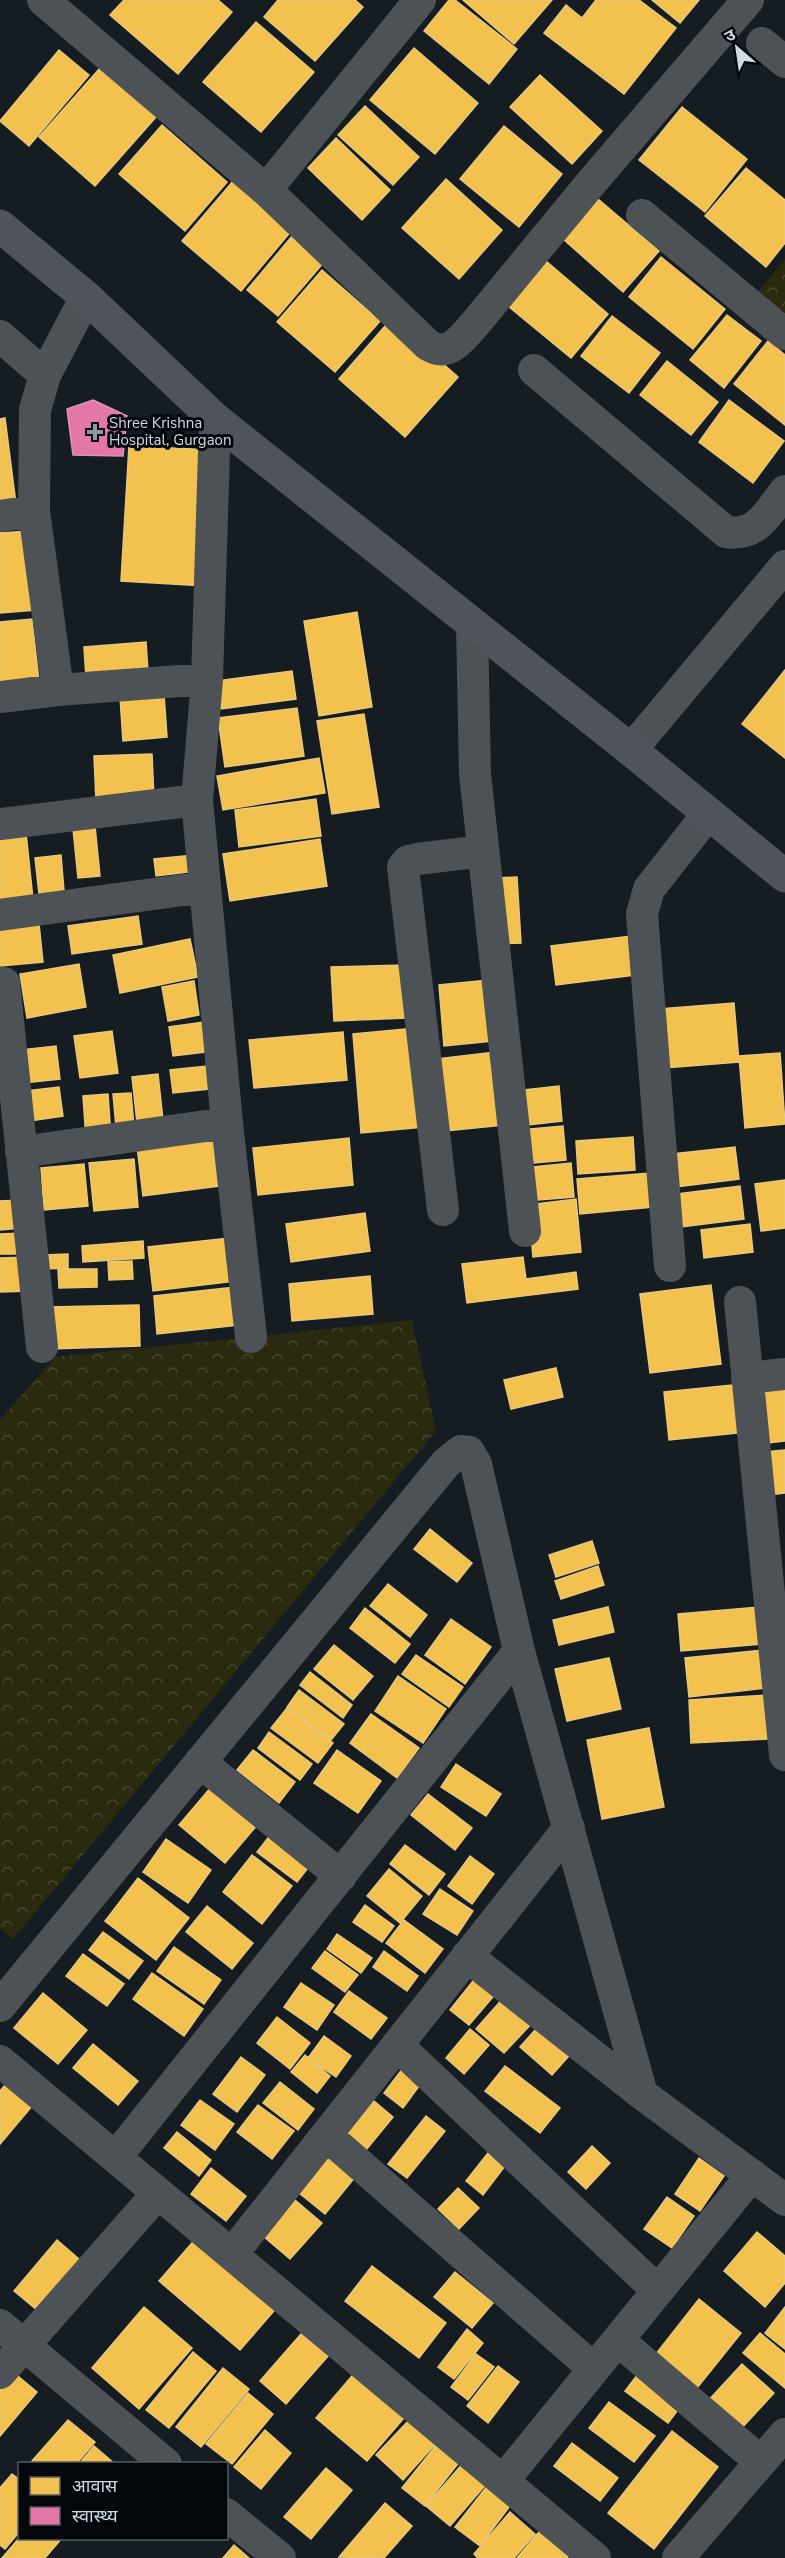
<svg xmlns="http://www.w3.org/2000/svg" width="785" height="2558" viewBox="0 0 785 2558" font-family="'Nunito Sans','Noto Sans Devanagari',sans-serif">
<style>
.park{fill:url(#park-crowns)}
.homes{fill:#f2c14e;stroke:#e8c87b;stroke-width:1.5}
.health{fill:#e377a8;stroke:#de95ba;stroke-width:1.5}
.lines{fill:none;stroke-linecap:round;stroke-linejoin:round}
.street{stroke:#4c5256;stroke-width:32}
.secondary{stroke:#4e5459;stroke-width:33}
.poi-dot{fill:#90989f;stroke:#03060b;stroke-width:2}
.labels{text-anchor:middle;stroke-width:6;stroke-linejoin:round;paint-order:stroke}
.poi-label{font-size:15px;fill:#d2dae3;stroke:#03060b;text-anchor:start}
</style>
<defs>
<pattern id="park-crowns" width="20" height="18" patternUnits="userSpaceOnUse" patternTransform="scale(1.5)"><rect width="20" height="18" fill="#292a0e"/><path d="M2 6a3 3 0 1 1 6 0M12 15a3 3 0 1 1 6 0" fill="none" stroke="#474831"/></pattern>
</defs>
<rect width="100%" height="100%" fill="#151c22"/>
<path class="park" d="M785 259V314L758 292Z
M412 1320 436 1431 13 1939 0 1928V1420L55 1357Z"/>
<path class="homes" d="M124 0H218L232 12 178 74 110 15Z
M278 0H355L363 7 315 61 264 17Z
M449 0H455L517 49 489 84 424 31Z
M463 0H552L514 44Z
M596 0H639L676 28 624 94 544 33 566 5 582 18Z
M652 0H699L680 23Z
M256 22 314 72 261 132 203 82Z
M414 48 478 103 435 154 370 100Z
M59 50 89 75 29 146 0 121Z
M100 68 156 117 95 186 39 137Z
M540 75 602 131 572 164 510 107Z
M365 106 419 157 393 185 338 135Z
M682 107 747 159 705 212 639 160Z
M162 125 227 182 185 231 119 174Z
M504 126 562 174 519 227 460 179Z
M336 138 390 190 362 220 308 168Z
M746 168 785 200V243L766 267 705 216Z
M446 179 502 230 459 279 402 228Z
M234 180 292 230 241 291 182 241Z
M598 199 659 251 623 292 563 239Z
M293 235 324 262 278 316 247 290Z
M661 257 725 309 693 349 629 297Z
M546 261 608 314 571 358 508 306Z
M322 270 380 321 335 372 277 322Z
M727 315 761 341 724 388 690 360Z
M612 316 660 353 629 393 581 356Z
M392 318 458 377 405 437 339 379Z
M768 341 785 355V425L734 384Z
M667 361 718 402 691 435 640 395Z
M729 400 784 441 753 483 699 442Z
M5 418 16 504 0 507V419Z
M129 446 213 450 205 586 121 581Z
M29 531 36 610 0 613V533Z
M357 612 372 707 319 716 304 621Z
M32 619 39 681 0 685V622Z
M146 642 148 672 86 677 84 647Z
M785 670V758L742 724Z
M292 671 296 699 221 709 217 681Z
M164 694 167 737 123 741 120 697Z
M297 708 304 756 225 767 218 718Z
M364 714 379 807 332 814 317 721Z
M152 754 154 799 96 801 94 756Z
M319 758 325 793 223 810 217 776Z
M316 799 321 836 239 847 235 810Z
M94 816 100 876 78 878 72 819Z
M26 833 33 899 0 902V836Z
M320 839 327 886 230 901 223 854Z
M61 855 64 891 39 894 35 858Z
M194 855 196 871 156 876 154 859Z
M517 877 521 943 499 944 495 878Z
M138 916 142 944 72 954 68 926Z
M39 924 43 962 0 966V928Z
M631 936 635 975 556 985 551 946Z
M190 939 198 977 120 993 113 955Z
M79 964 86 1007 27 1018 20 974Z
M404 965 406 1018 334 1021 331 967Z
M488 980 493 1041 444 1046 439 985Z
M194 981 199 1015 168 1021 162 987Z
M734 1003 739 1062 664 1068 659 1009Z
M211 1021 214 1051 173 1056 169 1027Z
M416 1028 424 1127 361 1133 353 1034Z
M112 1031 118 1073 80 1078 74 1036Z
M343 1032 347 1080 254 1088 249 1040Z
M56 1046 60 1079 24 1083 21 1050Z
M495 1052 504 1125 445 1131 437 1059Z
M780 1053 785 1124 745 1128 739 1056Z
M217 1065 219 1088 173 1093 170 1070Z
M158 1074 163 1120 137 1123 132 1077Z
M559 1086 562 1121 519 1126 515 1091Z
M59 1087 63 1116 30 1121 26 1091Z
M131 1093 134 1126 116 1127 113 1094Z
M108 1094 111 1137 86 1139 83 1096Z
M563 1126 566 1160 523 1164 520 1130Z
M219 1128 227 1185 143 1196 136 1138Z
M633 1137 635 1170 578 1174 576 1141Z
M349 1138 353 1185 258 1195 253 1148Z
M735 1147 739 1179 676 1187 672 1154Z
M134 1159 138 1207 94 1211 89 1163Z
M571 1163 574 1197 526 1201 523 1168Z
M84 1164 88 1206 44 1210 41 1168Z
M650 1173 653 1207 580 1214 577 1179Z
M785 1180V1228L761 1231 755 1184Z
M740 1186 744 1219 681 1227 677 1194Z
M576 1199 581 1252 533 1257 528 1205Z
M19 1200 21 1228 0 1230V1201Z
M365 1213 370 1251 291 1262 286 1224Z
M750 1224 753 1252 704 1258 701 1230Z
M22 1233 24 1254H0V1234Z
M229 1238 235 1281 153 1291 148 1247Z
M143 1241 144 1258 83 1262 82 1246Z
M68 1254V1268L42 1269V1255Z
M29 1257 30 1291 0 1292V1258Z
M523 1257 526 1279 576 1272 578 1289 467 1303 462 1264Z
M132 1261 133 1279 109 1280 108 1262Z
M58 1269H97V1287L59 1288Z
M370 1276 373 1314 292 1321 289 1284Z
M711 1285 721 1364 650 1373 640 1294Z
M235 1287 239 1325 157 1334 154 1296Z
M139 1305 140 1346 50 1349 49 1307Z
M556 1368 563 1397 511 1409 504 1380Z
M785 1380V1441L768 1443 761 1383Z
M742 1384 747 1432 669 1440 664 1392Z
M785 1450V1493L768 1495 764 1452Z
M430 1529 472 1563 457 1582 414 1549Z
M592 1541 599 1563 556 1577 549 1555Z
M598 1566 604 1585 561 1599 555 1581Z
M388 1584 427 1615 410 1637 370 1606Z
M608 1607 614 1632 559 1645 553 1620Z
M759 1607 762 1644 681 1651 678 1614Z
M365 1608 410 1644 395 1663 350 1628Z
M451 1619 491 1647 465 1684 425 1655Z
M334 1645 373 1676 353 1700 314 1669Z
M763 1650 767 1688 689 1697 685 1658Z
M416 1655 463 1687 449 1707 402 1674Z
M609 1658 621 1709 567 1721 555 1669Z
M310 1672 352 1705 343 1718 300 1685Z
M398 1676 446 1709 423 1743 375 1711Z
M299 1690 344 1724 331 1740 287 1707Z
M767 1695 769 1739 691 1743 689 1700Z
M287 1708 333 1743 318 1763 271 1728Z
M371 1714 419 1748 397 1778 350 1743Z
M649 1728 664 1807 602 1819 587 1740Z
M269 1732 312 1764 300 1780 258 1748Z
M253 1750 295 1782 279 1803 237 1770Z
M337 1750 381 1781 358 1813 314 1783Z
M456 1764 501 1794 486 1816 441 1787Z
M212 1786 258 1824 225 1863 179 1825Z
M428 1794 472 1828 455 1850 411 1815Z
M271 1834 311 1864 297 1882 257 1852Z
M166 1839 211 1870 188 1903 143 1872Z
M405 1845 445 1874 429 1895 390 1864Z
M252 1855 292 1886 262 1924 223 1892Z
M470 1856 494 1874 472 1904 448 1886Z
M389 1869 422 1896 400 1923 367 1896Z
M138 1878 189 1918 156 1960 105 1921Z
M440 1889 473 1911 457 1935 423 1914Z
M365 1905 394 1926 382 1942 353 1922Z
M207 1906 253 1943 232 1969 186 1932Z
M404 1920 443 1949 425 1973 386 1943Z
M103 1932 143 1961 129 1979 89 1950Z
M337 1934 372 1958 361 1973 327 1949Z
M174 1947 221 1980 204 2004 157 1971Z
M325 1951 358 1975 345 1992 312 1968Z
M384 1951 418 1976 407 1991 373 1967Z
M83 1954 124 1984 107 2006 66 1976Z
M152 1973 203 2009 184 2036 133 1999Z
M477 1976 497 1992 469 2025 450 2010Z
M301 1983 334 2005 317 2030 284 2007Z
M349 1991 387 2018 371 2039 334 2012Z
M43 1993 87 2030 58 2064 14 2028Z
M505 1996 534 2021 504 2053 476 2029Z
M277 2017 310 2043 290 2069 257 2043Z
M543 2021 575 2049 552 2075 520 2047Z
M470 2029 489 2045 464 2074 446 2058Z
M324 2036 351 2056 336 2077 308 2058Z
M93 2044 138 2081 118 2105 73 2068Z
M305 2055 330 2076 317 2093 291 2072Z
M241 2057 265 2075 237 2112 213 2094Z
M406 2064 425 2078 403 2108 384 2093Z
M505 2066 560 2108 540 2133 485 2091Z
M280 2082 314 2109 298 2130 263 2103Z
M6 2084 32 2106 0 2144V2091Z
M200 2100 234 2124 215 2150 181 2125Z
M374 2101 393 2117 366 2150 346 2133Z
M258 2105 294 2131 272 2159 237 2132Z
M426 2116 445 2131 407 2178 388 2164Z
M177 2132 211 2160 199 2176 164 2148Z
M592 2146 610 2163 586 2189 568 2172Z
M334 2150 360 2171 325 2214 299 2193Z
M488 2153 505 2166 483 2195 466 2181Z
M699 2158 724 2176 700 2211 675 2194Z
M211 2168 246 2196 226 2221 191 2194Z
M458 2188 479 2208 459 2229 438 2209Z
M667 2197 694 2216 672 2248 644 2229Z
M295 2200 322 2223 290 2259 263 2236Z
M757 2232 785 2256V2283L765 2307 724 2271Z
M198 2236 279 2305 240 2350 159 2281Z
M57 2240 86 2265 43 2315 14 2291Z
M372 2266 446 2323 419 2358 345 2301Z
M455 2272 493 2303 472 2328 434 2297Z
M699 2299 741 2333 697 2388 655 2355Z
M144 2307 192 2348 139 2409 92 2368Z
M785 2307V2349L765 2333Z
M467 2329 483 2343 454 2379 438 2367Z
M760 2333 785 2354V2388L743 2353Z
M301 2334 328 2356 286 2404 260 2381Z
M193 2352 216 2371 169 2428 146 2410Z
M476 2354 494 2367 468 2400 451 2387Z
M742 2364 774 2393 739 2431 707 2402Z
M498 2366 519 2382 488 2423 467 2406Z
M7 2367 37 2392 0 2436V2375Z
M223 2368 249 2389 201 2447 176 2427Z
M358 2369 409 2412 367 2461 316 2418Z
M641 2370 684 2402 668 2423 625 2391Z
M248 2393 273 2414 232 2464 206 2444Z
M609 2402 655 2436 634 2462 589 2428Z
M411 2418 437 2442 403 2480 376 2455Z
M68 2420 95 2442 76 2464H35L32 2461Z
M265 2430 291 2453 261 2489 234 2467Z
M672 2431 718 2467 654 2549 608 2513Z
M441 2439 463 2457 425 2506 402 2488Z
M572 2443 618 2478 600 2501 554 2466Z
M94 2446 115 2464H79Z
M464 2462 488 2482 450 2526 426 2506Z
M326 2468 352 2490 311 2539 284 2517Z
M12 2474 20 2480V2531L5 2549 0 2545V2488Z
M488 2485 512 2503 480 2546 455 2527Z
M385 2503 412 2526 384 2558 339 2557Z
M510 2512 535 2534 514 2558H478L474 2554Z
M543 2527 572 2552 567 2558H517Z
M20 2537V2538H62L45 2558H2Z
M234 2545 249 2558H223Z"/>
<path class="health" d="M93 400 127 416 123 456 73 455 67 409Z"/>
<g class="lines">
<path class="street" d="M43 0 266 190 428 345C449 358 461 339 474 325L591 183 748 0
M762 43 785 62
M266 190 420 0
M642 215 785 334
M0 336 45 375
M534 370 726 532C757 537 768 513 785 491
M215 419 207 679 197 800 227 1123 251 1337
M0 516 34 511
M472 625 475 774 525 1231
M58 690 34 511 35 410 45 375 86 297
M0 697 58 690 207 679
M631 750 785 566
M0 824 197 800
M0 915 205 887
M4 983 42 1347
M21 1152 227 1123
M443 1210 403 867 408 861 417 859 483 851
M670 1266 642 914 649 889 708 814
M740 1302 785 1755
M747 1378 785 1374
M200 1762 341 1876
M467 1956 642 2094 785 2200
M0 2006 446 1463 461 1451 469 1452 476 1464 519 1651 642 2094
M397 2045 658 2291
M0 2061 595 2558
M326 2135 594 2369
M116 2157 519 1651
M232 2254 569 1828
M0 2325 166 2464
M618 2340 761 2462
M0 2373 158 2193
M503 2481 752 2175
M226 2514 280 2558
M678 2558 785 2434"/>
<path class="secondary" d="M0 226 86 297 215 419 631 750 785 876"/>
</g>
<path class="poi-dot" d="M92 423h6v6h6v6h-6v6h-6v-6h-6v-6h6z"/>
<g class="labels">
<g class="poi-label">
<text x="109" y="428">Shree Krishna<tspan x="109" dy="17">Hospital, Gurgaon</tspan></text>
</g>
</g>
<rect x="18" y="2462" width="210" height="78" fill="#03060b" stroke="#565b61" stroke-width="1.5"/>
<rect x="30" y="2477" width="30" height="18" fill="#f2c14e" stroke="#565b61" stroke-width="1.5"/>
<text x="72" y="2492" font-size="18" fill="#d2dae3">आवास</text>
<rect x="30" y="2507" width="30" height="18" fill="#e377a8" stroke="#565b61" stroke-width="1.5"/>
<text x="72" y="2522" font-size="18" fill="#d2dae3">स्वास्थ्य</text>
<g transform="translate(737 48) rotate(331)" stroke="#03060b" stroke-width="4.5" paint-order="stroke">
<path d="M0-4.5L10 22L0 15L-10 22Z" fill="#d2dae3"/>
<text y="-9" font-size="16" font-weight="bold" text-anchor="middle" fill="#d2dae3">उ</text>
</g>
</svg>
